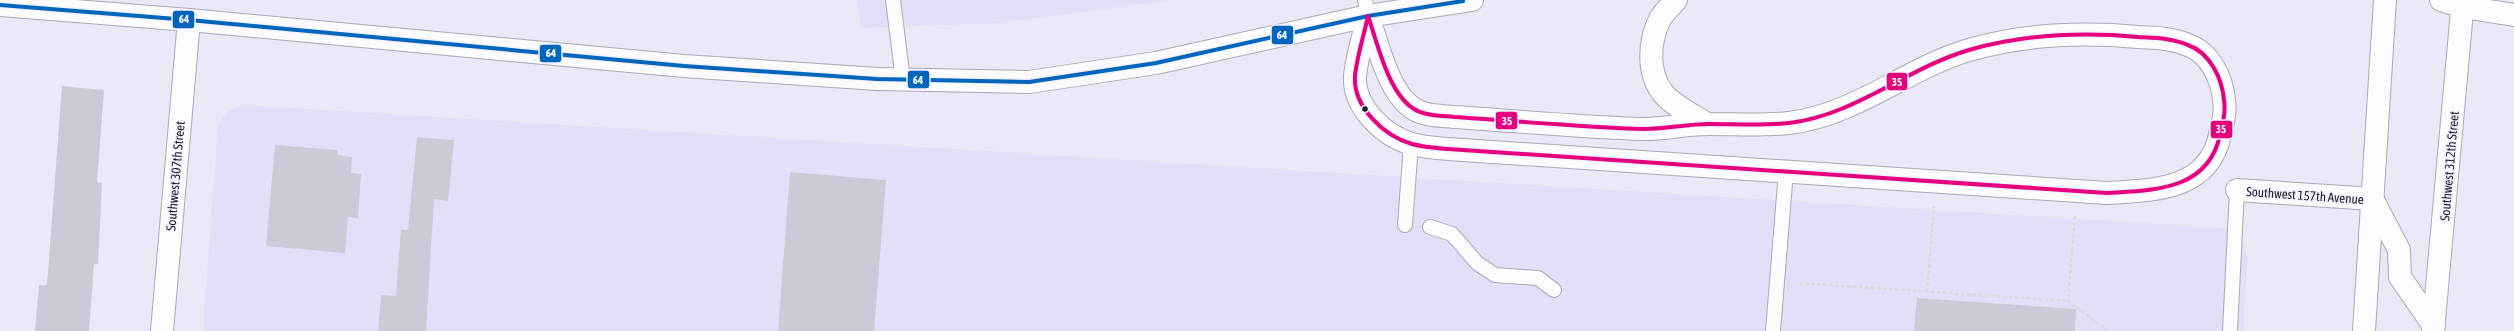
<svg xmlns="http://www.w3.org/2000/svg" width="2514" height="331" viewBox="0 0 2514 331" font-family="'Asap Condensed',sans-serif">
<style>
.built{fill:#e4dff8}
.building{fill:#cdcad7}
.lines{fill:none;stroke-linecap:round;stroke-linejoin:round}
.lane-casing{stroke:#aba9b5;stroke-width:16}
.street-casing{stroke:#aba9b5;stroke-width:24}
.secondary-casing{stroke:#aba9b5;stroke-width:24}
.highway-casing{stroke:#aba9b5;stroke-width:24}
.path{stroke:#d9d9dd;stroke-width:2.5;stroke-dasharray:4 2;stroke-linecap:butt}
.lane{stroke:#fcfcfe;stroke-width:14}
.street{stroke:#fcfcfe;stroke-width:22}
.secondary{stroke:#fcfcfe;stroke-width:22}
.highway{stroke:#fcfcfe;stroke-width:22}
.bus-1-casing{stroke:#f3f1ff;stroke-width:7}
.bus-2-casing{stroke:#f3f1ff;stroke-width:7}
.bus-1{stroke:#0065bd;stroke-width:4}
.bus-2{stroke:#e5007d;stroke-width:4}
.bus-dot{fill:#1e1c28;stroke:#f3f1ff;stroke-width:1.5}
.labels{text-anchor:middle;stroke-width:3;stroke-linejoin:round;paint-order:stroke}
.street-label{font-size:13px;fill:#1e1c28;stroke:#f3f1ff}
.line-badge{stroke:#f3f1ff;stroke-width:1.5}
.badge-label{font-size:11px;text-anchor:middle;font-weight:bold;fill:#fff}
</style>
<rect width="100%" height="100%" fill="#ebe8f7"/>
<path class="built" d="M857 0H1173L1000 23 861 28Z
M243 105 2224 228 2240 238 2248 256 2243 331H203L218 125 227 111Z"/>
<path class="building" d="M62 86 104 90 97 182 102 183 98 264H94L89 331H35L39 285H47Z
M417 137 454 140 448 201 434 199 426 331H378L381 295 396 296 401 230H408Z
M275 145 338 150V155L352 157 351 173 361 174 358 218 348 217 345 253 266 246Z
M790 172 886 180 874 331H778Z
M1917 298 2076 309 2075 331H1914Z"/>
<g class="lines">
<g class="lane-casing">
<path id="lane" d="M893 0 903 80
M1365 0 1368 16
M1405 225 1411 144
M1430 227 1452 234 1477 263 1495 275 1538 278 1554 290
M1773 331 1786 171
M2230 331 2237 190"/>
</g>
<g class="street-casing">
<path id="street" d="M1676 0C1671 6 1664 12 1660 19 1649 41 1647 71 1662 92 1673 106 1693 115 1707 124
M1368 16C1378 44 1390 104 1423 113 1433 116 1444 116 1454 117 1517 121 1581 127 1644 129 1666 129 1687 124 1709 124 1736 124 1762 126 1789 123 1856 115 1907 68 1969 50 2024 34 2082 32 2138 37 2155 38 2172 38 2188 45 2210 53 2222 78 2224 100 2226 111 2223 124 2220 135 2208 191 2153 190 2107 193L1448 149C1436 148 1423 147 1412 144 1384 136 1353 107 1355 76 1357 56 1364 35 1368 16Z
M2237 190 2373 199
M162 331 189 20"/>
</g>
<g class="secondary-casing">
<path id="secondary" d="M2441 0 2463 7
M0 5 189 20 684 66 877 79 1029 82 1156 63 1368 16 1472 0
M2373 200 2399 250 2400 277 2434 326
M2364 331 2385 0
M2433 331 2463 0"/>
</g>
<g class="highway-casing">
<path id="highway" d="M2463 7 2514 15"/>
</g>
<path class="path" d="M2075 216 2068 301 2108 331
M1799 283 2068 301
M1927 292 1934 206"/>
<use href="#lane" class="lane"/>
<use href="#street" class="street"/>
<use href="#secondary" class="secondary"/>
<use href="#highway" class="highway"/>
<g class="bus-1-casing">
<path id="bus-1" d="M0 5 189 20 684 66 877 79 1029 82 1156 63 1368 16 1463 1"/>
</g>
<g class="bus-2-casing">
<path id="bus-2" d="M1368 16C1378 44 1390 104 1423 113 1433 116 1444 116 1454 117 1517 121 1581 127 1644 129 1666 129 1687 124 1709 124 1736 124 1762 126 1789 123 1856 115 1907 68 1969 50 2024 34 2082 32 2138 37 2155 38 2172 38 2188 45 2210 53 2222 78 2224 100 2226 111 2223 124 2220 135 2208 191 2153 190 2107 193L1448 149C1436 148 1423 147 1412 144 1384 136 1353 107 1355 76 1357 56 1364 35 1368 16Z"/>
</g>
<use href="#bus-1" class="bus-1"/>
<use href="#bus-2" class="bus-2"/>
</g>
<circle class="bus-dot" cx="1365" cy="109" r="3.5"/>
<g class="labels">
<g class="street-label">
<text transform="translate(2449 166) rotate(-85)" y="5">Southwest 312th Street</text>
<text transform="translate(175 176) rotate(-85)" y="5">Southwest 307th Street</text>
<text transform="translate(2305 195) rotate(4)" y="5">Southwest 157th Avenue</text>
</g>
</g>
<g class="line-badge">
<rect x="172" y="10" width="23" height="19" rx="4" fill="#0065bd"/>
<rect x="1271" y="25" width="23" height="20" rx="4" fill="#0065bd"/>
<rect x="539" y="44" width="23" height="19" rx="4" fill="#0065bd"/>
<rect x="907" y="70" width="23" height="19" rx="4" fill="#0065bd"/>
<rect x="1886" y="72" width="22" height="19" rx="4" fill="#e5007d"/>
<rect x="1495" y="111" width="23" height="19" rx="4" fill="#e5007d"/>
<rect x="2210" y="120" width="23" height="19" rx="4" fill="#e5007d"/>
</g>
<g class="badge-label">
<text x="184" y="23">64</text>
<text x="1282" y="39">64</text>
<text x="551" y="57">64</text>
<text x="918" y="84">64</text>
<text x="1897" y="86">35</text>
<text x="1507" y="125">35</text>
<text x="2221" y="133">35</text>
</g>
</svg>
